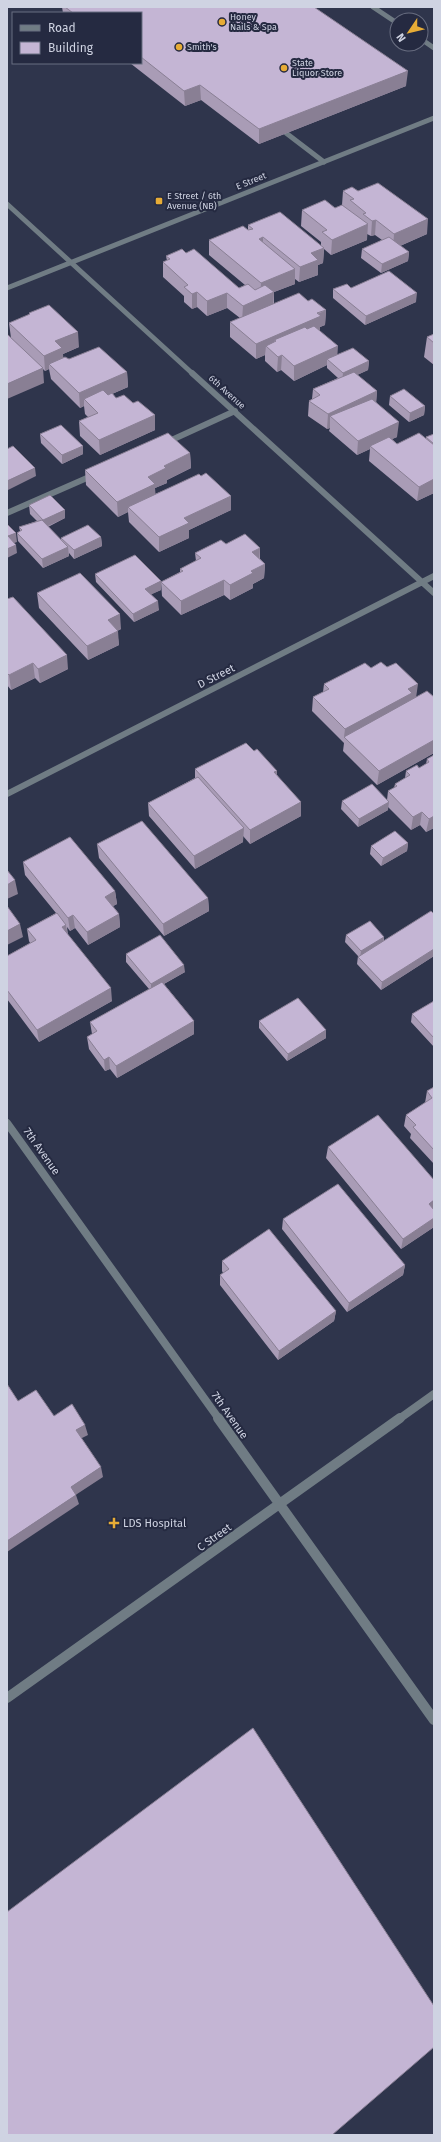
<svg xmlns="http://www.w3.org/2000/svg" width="441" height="2142" viewBox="0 0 441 2142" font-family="'Fira Sans',sans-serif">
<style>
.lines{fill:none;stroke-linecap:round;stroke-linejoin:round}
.service-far1{stroke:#707c84;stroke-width:5}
.service{stroke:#707c84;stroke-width:6}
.minor-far3{stroke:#707c84;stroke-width:5}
.minor-far2{stroke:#707c84;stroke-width:6}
.minor-far1{stroke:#707c84;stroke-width:8}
.minor{stroke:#707c84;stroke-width:10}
.tertiary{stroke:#707c84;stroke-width:5}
.wall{fill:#a99cb6}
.shaded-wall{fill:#897f94}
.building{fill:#c4b5d4;stroke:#897f94}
.poi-dot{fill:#e7ac36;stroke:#252a41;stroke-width:1.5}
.labels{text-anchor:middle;stroke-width:4;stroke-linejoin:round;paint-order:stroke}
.far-poi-label{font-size:9px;fill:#cfd3e2;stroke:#252a41;text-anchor:start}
.far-street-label{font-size:9px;fill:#cfd3e2;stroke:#252a41}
.street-label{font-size:11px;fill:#cfd3e2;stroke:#252a41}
.poi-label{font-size:11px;fill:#cfd3e2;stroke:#252a41;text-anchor:start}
</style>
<rect width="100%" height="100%" fill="#2f354c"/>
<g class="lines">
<path class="service-far1" d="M286 133 324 162"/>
<path class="service" d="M165 443 235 411
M7 513 96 474"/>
<path class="minor-far3" d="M373 7 397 23
M421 39 434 48
M7 204 193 374"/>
<path class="minor-far2" d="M192 373 434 593
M7 794 434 576"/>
<path class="minor-far1" d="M7 1123 219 1419
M399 1419 434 1394"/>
<path class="minor" d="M218 1418 434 1720
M7 1698 400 1418"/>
<path class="tertiary" d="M7 288 434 118"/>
</g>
<path class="wall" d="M62 7H314L406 86 259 144 201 100 185 106 130 63H141V13H63Z
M343 191H358L427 234 400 246 409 252 408 261 381 273 361 258 362 249 382 240 375 235 371 236 367 234V240L331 255 324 249 323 263 318 265V275L299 282 295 279V284L274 292V304L308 301 326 310 325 325 320 327V331L337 355 369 361 368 370 357 375 377 391 376 402 397 437 392 439 397 444 426 439V437L434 434V493L417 501 369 461 370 449 357 455 329 431 330 428 327 429 308 416 309 401 312 399 313 389 338 378 327 368V365L294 381 281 370 277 372 265 361V355L256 359 230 337V322L240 318 227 308 207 316 197 307 192 309 184 302V296L163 277V262L167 261 166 256 239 288 245 285 209 255V240L248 230V225L321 246V242L301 226 302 210 335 208 342 205Z
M351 288 416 302 365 325 333 298V289Z
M29 313 79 347 63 354V358L127 372 128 387 112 394 116 398 133 403 155 415V430L100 455 80 436 79 421 88 417 85 414 84 406 80 408 51 379 49 369 45 371 11 338 9 323 29 315Z
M434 334V365L424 357 427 337Z
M390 396 425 406 424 415 409 422 389 405Z
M40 434 83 446V454L62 464 41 443Z
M190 453 191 468 167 480V483L155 488V494L201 476 231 496V510L189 530V538L159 552 129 522 128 512 118 517 86 485 85 470Z
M29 505 65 518 48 527 61 540V538L101 537 102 546 74 559 69 553V556L43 568 18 541 17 533 20 531 19 527 37 521 30 514Z
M226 544 260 548V559L265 564 264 578 253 584V588L230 600 224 595 181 615 162 596 161 582 180 572V569L196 561 195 553Z
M95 574 161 590 151 594 159 610 134 622 96 582Z
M37 593 121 629 117 631 119 645 88 660 39 608Z
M7 599 68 669 40 683 35 678 11 690 7 685Z
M371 668 416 697H434V753L377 785 343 751 344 743 312 711 313 697 323 692 324 684Z
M254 751 277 771V775L301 816 250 844 243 836V842L195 869 149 816 148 803 195 778V769Z
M434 755V828L426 832 420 825 411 830 388 807V810L358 827 341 809 342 801 387 800 388 791 394 788 395 784 405 778 406 771 419 768 426 764 427 759Z
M408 843 407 851 381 866 370 854 371 846Z
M97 844 208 898 209 911 164 936 99 858Z
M23 862 115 891 117 904 113 906 119 914 120 927 88 945 75 928 70 931 67 927 68 935 112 1001 39 1042 7 999V956L30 943 29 941 27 929 56 913 25 875Z
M434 914V956L381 990 357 964 358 956 345 942 346 935 384 937V941Z
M126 954 185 972 164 984 194 1021V1034L117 1078 110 1069 105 1071 89 1049 87 1037 92 1034 90 1022 149 989 126 962Z
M434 1001V1047L411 1022 412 1014Z
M259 1021 326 1038 287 1061 259 1028Z
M434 1087V1164L410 1138 411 1134 404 1126 406 1115 425 1103 427 1091Z
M328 1147 434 1209 433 1210H434V1227L401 1249 326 1158Z
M283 1219 405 1265 403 1275 347 1312 282 1229Z
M222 1261 336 1311 334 1321 278 1360 220 1285V1275L223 1273 222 1271Z"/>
<path class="shaded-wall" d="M408 71 406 86 259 144V129Z
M200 85 201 100 185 106 184 91Z
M428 219 427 234 393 249 394 234Z
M376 220 375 235 371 236 372 221Z
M368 224 367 240 331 255 332 240Z
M263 237V252L259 239Z
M324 248 323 263 318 265V275L299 282 300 267 311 253Z
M409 252 408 261 381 273 382 264Z
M295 269V284L274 292 273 307 242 321 243 306 260 298 261 283Z
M197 292V307L192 309V294Z
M227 293V308L207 316V301Z
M417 293 416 302 365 325 366 316Z
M326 310 325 325 320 327V331L276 341 274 340V351L266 346 265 355 256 359V344Z
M78 332 79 347 63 354 64 363 49 364V369L45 371 44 356 55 341Z
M338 346 337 361 327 359V365L294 381V366Z
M282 355 281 370 277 372 278 357Z
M369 361 368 370 342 382 343 373Z
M43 368 44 383 7 399V384Z
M127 372 128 387 89 404 84 399V406L80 408 79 393Z
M377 391 376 406 330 416V428L327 429 328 414Z
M425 406 424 415 409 422 410 413Z
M155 415V430L100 455 99 440Z
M399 422 397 437 372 448 370 446V449L357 455 358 441Z
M83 446V454L62 464V455Z
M190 453 191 468 167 480V483L155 488 156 499 128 507V512L118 517 117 502 148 477 164 466Z
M35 468 36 476 8 490 7 481Z
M434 479V493L417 501 419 487Z
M231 496V510L189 530V538L159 552V537L184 518Z
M65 510V518L44 528 43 520Z
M16 533 17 542 9 545 8 536Z
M101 537 102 546 74 559V550Z
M16 545 17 553 7 558V549Z
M68 547 69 556 43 568 42 559Z
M260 548 259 563 252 552Z
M265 564 264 578 253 584V588L230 600V585L251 571Z
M224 580V595L181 615V601Z
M161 581V590L146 597 145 589Z
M158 601 159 610 134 622 133 614Z
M120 614 121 629 109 635 108 620Z
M118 631 119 645 88 660 87 646Z
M67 655 68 669 40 683 38 669Z
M33 663 35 678 11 690 9 675Z
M418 684 416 698 344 737 345 729 408 689Z
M434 740V753L377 785 379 771Z
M277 771 276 784 274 772Z
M301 802V816L250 844V830Z
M389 802 388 810 358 827 359 819Z
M422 812 420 825 411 830 413 817Z
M434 816V828L426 832 429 819Z
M244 828 243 842 195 869 194 856Z
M408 843 407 851 381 866 383 858Z
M15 880 18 894 7 899V885Z
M115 891 117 904 106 910 105 897Z
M208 898 209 911 164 936 163 924Z
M119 914 120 927 88 945 87 932Z
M73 915 75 928 70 931 68 918Z
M20 924 23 937 7 945V931Z
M66 925 68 937 62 927Z
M384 937 383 944 360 958 361 951Z
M434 949V956L381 990 382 982Z
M184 965 185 972 151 991V984Z
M111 988 112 1001 39 1042 37 1030Z
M194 1021V1034L117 1078 116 1066Z
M326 1030V1038L287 1061 288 1054Z
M109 1057 110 1069 105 1071 104 1060Z
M434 1200V1209L426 1215 429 1204Z
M434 1218V1227L401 1249 403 1239Z
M405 1265 403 1275 347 1312 349 1303Z
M336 1311 334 1321 278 1360 279 1351Z
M85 1425 88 1435 78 1440 76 1430Z
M101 1467 103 1477 74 1496 71 1487Z
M76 1495 79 1504 7 1552V1541Z"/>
<path class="building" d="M65 7H314L408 71 259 129 200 85 184 91 141 57V41H142L141 40V13H73Z
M378 183 428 219 394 234 376 220 372 221 363 214 366 213 350 200 354 199 343 191 352 187 358 191Z
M325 200 335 208 342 205 368 224 332 240 322 232 327 230 302 210Z
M280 212 324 248 311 253 318 260 300 267 263 237 259 239 295 269 261 283 209 240 243 226 248 230 253 229 248 225Z
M389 237 409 252 382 264 362 249Z
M182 249 186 253 194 249 239 288 248 284 255 290 265 285 274 292 243 306 227 293 207 301 197 292 192 294 184 287 188 285 163 262 170 259 166 256Z
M389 271 417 293 366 316 333 289 347 284 351 288Z
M299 293 308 301 312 299 326 310 317 313 321 316 256 344 230 322Z
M49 305 78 332 55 341 62 348 44 356 9 323 30 314 29 313Z
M314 326 338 346 294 366 282 355 278 357 266 346 276 341 274 340 305 327 307 329Z
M7 334 43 368 7 384Z
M434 334V343L427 337Z
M99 347 127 372 79 393 49 364 65 357 69 359Z
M353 348 369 361 343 373 327 359Z
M354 372 377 391 328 414 309 401 320 395 313 389Z
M404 389 425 406 410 413 390 396Z
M103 390 108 395 112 393 116 398 124 395 133 403 138 401 155 415 99 440 79 421 98 413 84 399Z
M372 399 399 422 358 441 330 416Z
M61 425 83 446 62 455 40 434Z
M168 433 190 453 164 466 166 468 148 477 155 484 117 502 85 470Z
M419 433 434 445V479L419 487 370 446 389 437 397 444Z
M434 434V444L426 437Z
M13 446 35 468 7 481V449Z
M206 473 231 496 184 518 189 523 159 537 128 507 199 474 201 476Z
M50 495 65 510 43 520 29 505Z
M42 520 68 547 42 559 17 533 22 530 19 527Z
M7 524 16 533 8 536 16 545 7 549Z
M88 525 101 537 74 550 61 538Z
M245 534 260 548 252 552 265 564 251 571 253 573 230 585 224 580 181 601 161 582 183 571 180 569 201 558 195 553 221 540 226 544Z
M135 555 161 581 145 589 158 601 133 614 95 574Z
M80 573 120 614 108 620 118 631 87 646 37 593Z
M13 597 67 655 38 669 33 663 9 675 7 673V599Z
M381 662 387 667 396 663 418 684 408 689 412 693 345 729 313 697 329 689 324 684 365 663 371 668Z
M427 691 434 697V740L379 771 344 737Z
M246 743 254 751 257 749 277 771 274 772 301 802 250 830 195 769Z
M434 755V816L429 819 422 812 413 817 388 791 397 786 395 784 410 775 406 771 417 765 419 768 429 762 427 759Z
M198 777 244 828 194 856 148 803Z
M372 784 389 802 359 819 342 801Z
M142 821 208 898 163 924 97 844Z
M395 831 408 843 383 858 371 846Z
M70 837 115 891 105 897 119 914 87 932 73 915 68 918 23 862Z
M7 870 15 880 7 885Z
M7 906 20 924 7 931Z
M431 911 434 914V949L382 982 358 957Z
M57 913 66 925 62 927 111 988 37 1030 7 990V956L36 940 27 929Z
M370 921 384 937 361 951 346 935Z
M160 935 184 965 151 984 126 954Z
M162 982 194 1021 116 1066 109 1057 104 1060 87 1037 97 1031 90 1022Z
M298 998 326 1030 288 1054 259 1021Z
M434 1001V1038L412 1014Z
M434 1087V1150L413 1127 416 1125 406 1115 432 1098 427 1091Z
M378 1115 434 1180V1200L429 1204 434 1210V1218L403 1239 328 1147Z
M338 1184 405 1265 349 1303 283 1219Z
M269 1229 336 1311 279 1351 220 1275 229 1269 222 1261Z
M7 1384 18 1401 36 1390 54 1416 72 1404 85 1425 76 1430 101 1467 71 1487 76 1495 7 1541Z
M253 1728 434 2006V2047L332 2135H7V1912Z"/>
<g class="poi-dot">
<circle cx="222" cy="22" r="4"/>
<circle cx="179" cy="47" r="4"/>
<circle cx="284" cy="68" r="4"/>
<rect x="155" y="197" width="8" height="8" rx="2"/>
<path d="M112 1517h4v4h4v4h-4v4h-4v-4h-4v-4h4z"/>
</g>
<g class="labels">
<g class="far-poi-label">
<text x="230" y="20">Honey<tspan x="230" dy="10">Nails &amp; Spa</tspan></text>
<text x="187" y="50">Smith's</text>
<text x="292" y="66">State<tspan x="292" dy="10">Liquor Store</tspan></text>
<text x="167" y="199">E Street / 6th<tspan x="167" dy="10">Avenue (NB)</tspan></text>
</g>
<g class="far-street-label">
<text transform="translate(251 181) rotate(-22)" y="3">E Street</text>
<text transform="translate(227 392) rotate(42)" y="3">6th Avenue</text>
</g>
<g class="street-label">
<text transform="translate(216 676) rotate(-27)" y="4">D Street</text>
<text transform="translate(42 1151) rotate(55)" y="4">7th Avenue</text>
<text transform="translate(230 1415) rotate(55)" y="4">7th Avenue</text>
<text transform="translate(214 1537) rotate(-36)" y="4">C Street</text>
</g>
<g class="poi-label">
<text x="123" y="1527">LDS Hospital</text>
</g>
</g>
<rect width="441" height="2142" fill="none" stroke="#cfd3e2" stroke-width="16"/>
<rect x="12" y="12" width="130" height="52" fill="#252a41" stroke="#696e81"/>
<rect x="20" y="25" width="20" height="6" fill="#707c84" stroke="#696e81"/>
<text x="48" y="32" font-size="12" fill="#cfd3e2">Road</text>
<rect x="20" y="42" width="20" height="12" fill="#c4b5d4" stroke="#696e81"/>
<text x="48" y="52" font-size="12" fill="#cfd3e2">Building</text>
<g transform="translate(409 32) rotate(235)"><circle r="19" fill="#252a41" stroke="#696e81"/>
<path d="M0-3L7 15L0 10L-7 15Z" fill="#e7ac36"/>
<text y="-6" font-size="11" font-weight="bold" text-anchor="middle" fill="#cfd3e2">N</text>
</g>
</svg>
